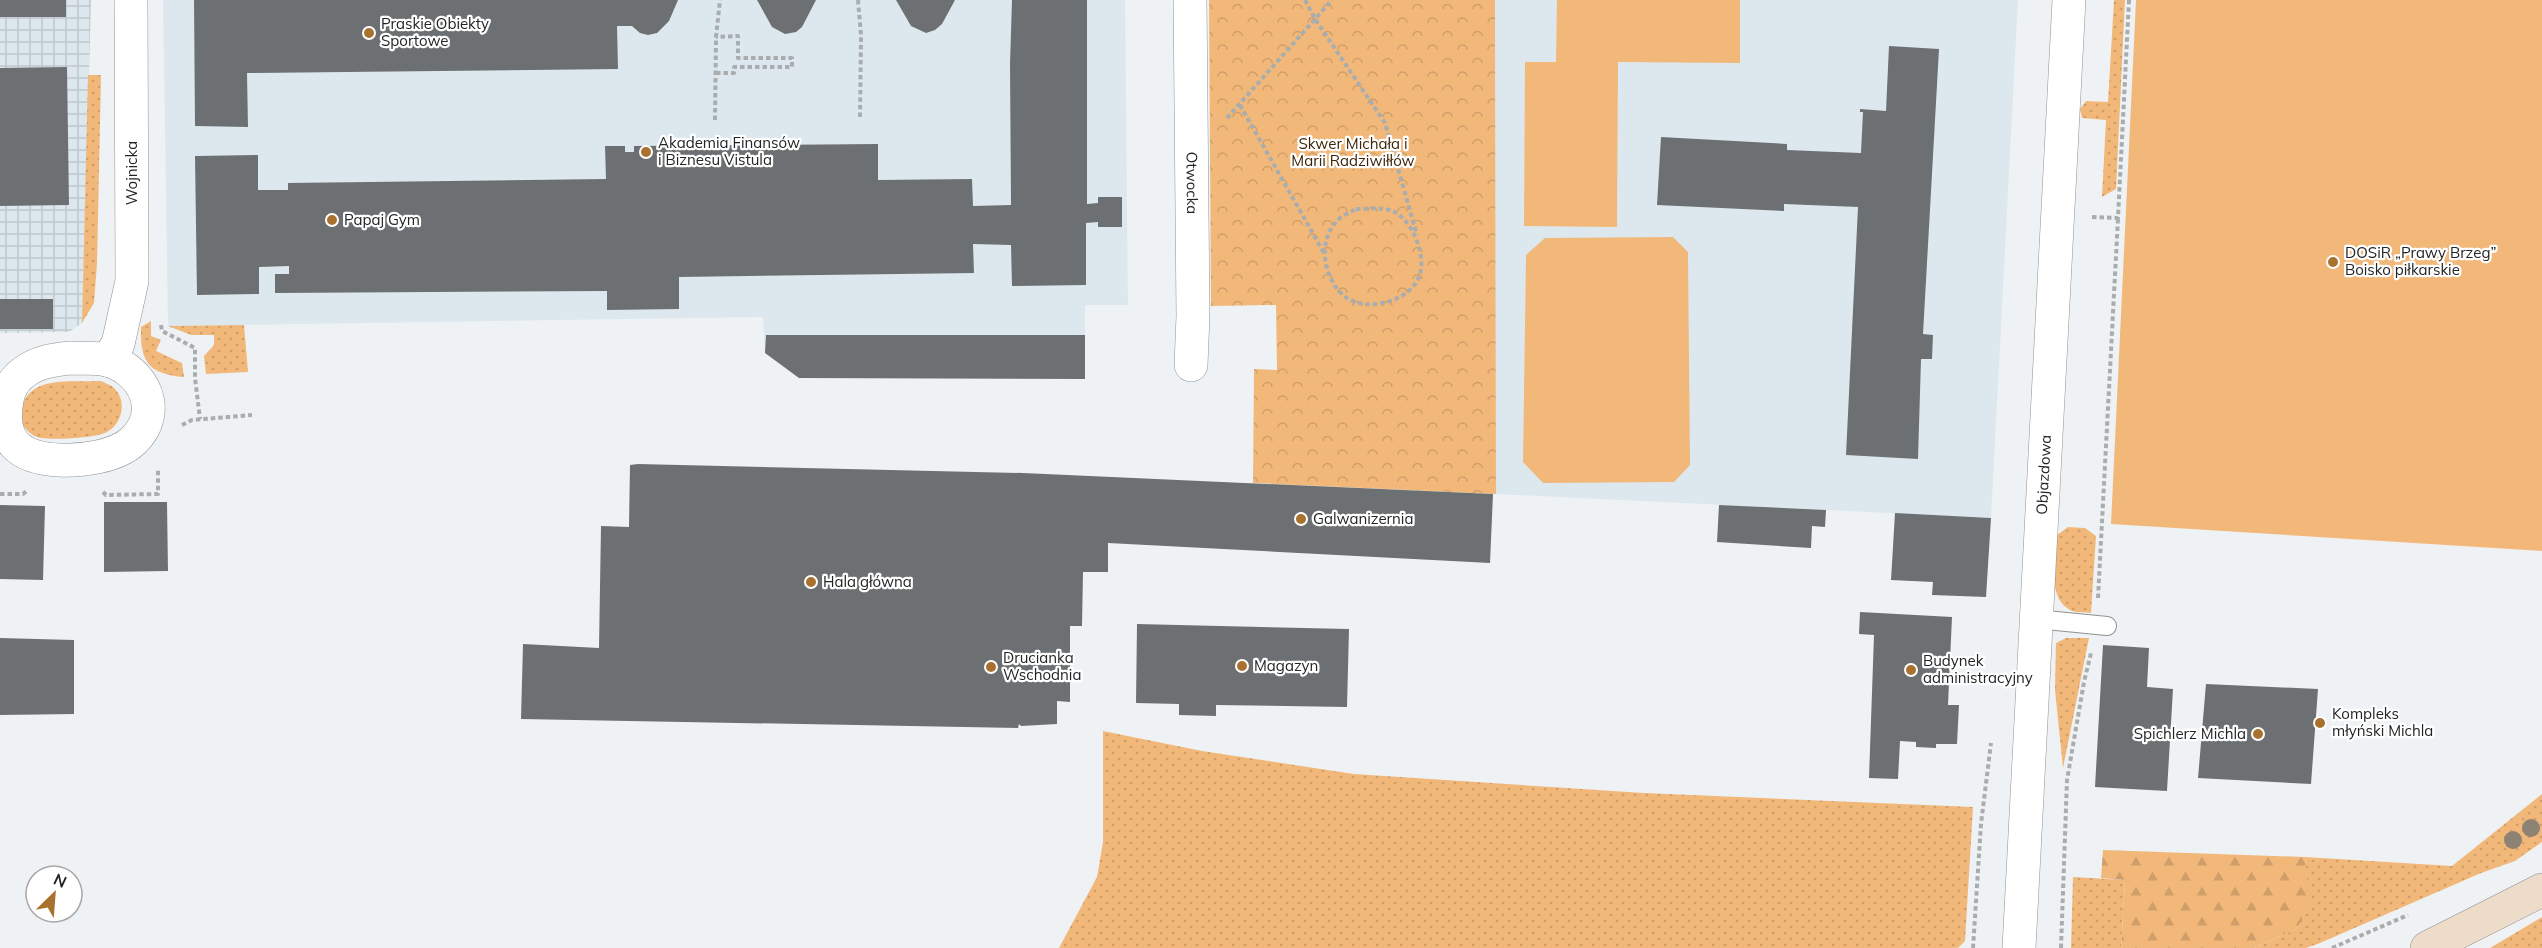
<svg xmlns="http://www.w3.org/2000/svg" width="2542" height="948" viewBox="0 0 2542 948" font-family="Mulish,sans-serif">
<style>
.built{fill:#dde8ee}
.industrial{fill:url(#industrial-grid)}
.grass{fill:url(#grass-dots)}
.forest{fill:url(#forest-firs)}
.park{fill:url(#park-crowns)}
.pitch{fill:#f2b87a}
.building{fill:#6d7072}
.lines{fill:none;stroke-linecap:round;stroke-linejoin:round}
.lane-casing{stroke:#8f9294;stroke-width:20}
.street-casing{stroke:#8f9294;stroke-width:34}
.secondary-casing{stroke:#8f9294;stroke-width:34}
.path{stroke:#aaadae;stroke-width:4;stroke-dasharray:4.5 3;stroke-linecap:butt}
.lane{stroke:#fff;stroke-width:18}
.street{stroke:#fff;stroke-width:33}
.secondary{stroke:#eddcc9;stroke-width:33}
.tree{fill:#8d8273}
.poi-dot{fill:#a9712e;stroke:#fff;stroke-width:2}
.labels{text-anchor:middle;stroke-width:4.5;stroke-linejoin:round;paint-order:stroke}
.poi-label{font-size:15px;fill:#232425;stroke:#fff;text-anchor:start}
.park-label{font-size:15px;fill:#3d2609;stroke:#fff}
.street-label{font-size:15px;fill:#232425;stroke:#fff}
</style>
<defs>
<pattern id="industrial-grid" width="8" height="8" patternUnits="userSpaceOnUse" patternTransform="scale(1.5)"><rect width="8" height="8" fill="#dde8ee"/><path d="M0 4h8M4 0v8" fill="none" stroke="#bdc7cc"/></pattern>
<pattern id="grass-dots" width="8" height="8" patternUnits="userSpaceOnUse" patternTransform="scale(1.5)"><rect width="8" height="8" fill="#f2b87a"/><path d="M2 2h.1M6 6h.1" fill="none" stroke="#cf9e69" stroke-width="1.8" stroke-linecap="round"/></pattern>
<pattern id="forest-firs" width="22" height="20" patternUnits="userSpaceOnUse" patternTransform="scale(1.5)"><rect width="22" height="20" fill="#f2b87a"/><path d="M5 1l3.5 6h-7zM16 11l3.5 6h-7z" fill="#cf9e69"/></pattern>
<pattern id="park-crowns" width="20" height="18" patternUnits="userSpaceOnUse" patternTransform="scale(1.5)"><rect width="20" height="18" fill="#f2b87a"/><path d="M2 6a3 3 0 1 1 6 0M12 15a3 3 0 1 1 6 0" fill="none" stroke="#cf9e69"/></pattern>
</defs>
<rect width="100%" height="100%" fill="#eff2f4"/>
<path class="built" d="M163 0H1125L1128 305H1085V379L799 378 765 353 763 317 168 326Z
M1495 0H2018L1991 518 1496 494Z"/>
<path class="industrial" d="M0 0H91L82 323 69 332 0 333Z"/>
<path class="grass" d="M2114 0H2125L2116 189 2102 197 2106 120 2082 118 2080 109 2086 101 2108 102Z
M88 75H101L97 264 94 303 82 323Z
M151 321V336L161 340 156 351 182 363 184 377C148 374 140 361 141 327Z
M244 325 248 372 206 374 204 356 214 345V335H191L168 326Z
M101 381C105 383 111 385 114 388 127 400 123 423 107 432 96 438 49 441 37 437 29 434 25 428 20 421 21 373 66 383 101 381Z
M2068 527 2085 528 2096 536 2091 613C2086 612 2077 613 2072 611 2045 598 2056 559 2057 535Z
M2066 638H2089L2063 768 2055 690 2056 643Z
M1103 731 1202 751 1354 774 1644 793 1973 807 1965 941 1958 948H1059L1097 877 1103 842Z
M2542 794V842L2515 861 2481 873 2320 943 2306 948H2254L2296 929 2309 908 2305 857 2452 866Z
M2073 877 2125 880 2121 948H2071Z
M2542 917V948H2490Z"/>
<path class="forest" d="M2103 850 2305 857 2310 908 2296 929 2254 948H2121L2125 880 2101 878Z"/>
<path class="park" d="M1209 0H1495L1496 494 1253 483 1254 369 1277 370 1276 305 1211 306Z"/>
<path class="pitch" d="M1557 0H1740V63L1618 62 1617 227 1524 226 1525 62H1556Z
M2136 0H2542V551L2111 524Z
M1673 237 1688 252 1690 465 1674 482 1543 483 1523 462 1526 255 1545 238Z"/>
<path class="building" d="M0 0H66V17H0Z
M194 0H678L669 21 657 33 648 35 640 33 632 26H617L618 69 247 73 248 127 195 126Z
M757 0H816L802 27 796 32 785 34 772 27Z
M896 0H955L942 24 935 30 926 33 911 26Z
M1012 0H1087V204L1098 203V197H1122V227H1098V222L1086 223V285L1012 286 1011 245 973 244 974 273 679 277V309L607 310V291L275 293V274H289V266L259 267V294L197 295 195 156 258 155V190H288V183L606 179 605 146H625V152H634V146L878 144V180L972 179 973 206 1011 205 1010 64Z
M1889 46 1939 49 1923 334 1933 335 1932 359H1921L1918 459 1846 455 1858 207 1784 204V211L1657 205 1661 137 1787 144V150L1861 153 1863 112H1860V109L1886 111Z
M67 67 69 205 0 206V68Z
M0 299H53V329H0Z
M766 335H1085V379L799 378 765 353Z
M638 464 1023 473 1493 494 1490 563 1108 543V572H1083L1082 626H1070V702L1057 701V724L1021 726 1019 724 1018 728 521 719 523 644 599 648 601 526 629 527 630 465Z
M104 502H167L168 571 104 572Z
M0 505 45 506 43 580 0 579Z
M1719 505 1826 510 1825 527 1812 526 1811 548 1717 542Z
M1895 513 1991 518 1986 597 1932 595 1933 582 1891 580Z
M1860 612 1952 617 1948 705H1959L1957 744H1936V748L1916 747V742L1900 741 1898 779 1869 778 1874 635 1859 634Z
M1137 624 1349 629 1347 707 1216 705V716L1179 715V704L1136 703Z
M0 638 74 640V714L0 715Z
M2103 645 2149 648 2147 687 2173 689 2167 791 2095 787Z
M2206 684 2318 689 2311 784 2198 778Z"/>
<g class="lines">
<g class="lane-casing">
<path id="lane" d="M2036 619 2107 626"/>
</g>
<g class="street-casing">
<g id="street">
<path id="s1" d="M1190 0 1193 316 1191 365"/>
<path d="M70 358C82 359 95 357 107 360 144 370 164 412 133 441 116 457 81 461 59 460 18 458 0 441 7 400 9 389 13 380 23 373 37 362 52 360 70 358Z"/>
<path d="M107 360 118 344 132 281 131 0"/>
<path id="s2" d="M2019 948 2069 0"/>
</g>
</g>
<g class="secondary-casing">
<path id="secondary" d="M2427 948 2542 890"/>
</g>
<path class="path" d="M858 0 861 35 860 118
M1305 0 1315 19 1385 123 1417 235
M716 73H734V67H792V58H738V36L716 37
M1240 105 1324 253
M1227 118 1332 0
M715 120 716 37 720 0
M1356 209C1367 209 1382 207 1393 211 1412 220 1426 254 1420 274 1412 302 1364 314 1343 295 1322 276 1317 238 1340 218 1345 214 1351 212 1356 209Z
M2092 217 2118 218 2129 0
M161 325 162 331 195 348V378L200 419
M182 425 192 420 252 415
M103 492 106 495 158 494V468
M0 494H23L28 490
M2098 598 2118 218
M1973 948 1981 824 1991 743
M2061 948 2067 780 2084 682 2091 653
M2332 948 2408 915"/>
<use href="#lane" class="lane"/>
<use href="#street" class="street"/>
<use href="#secondary" class="secondary"/>
</g>
<g class="tree">
<circle cx="2531" cy="828" r="9"/>
<circle cx="2513" cy="840" r="9"/>
</g>
<g class="poi-dot">
<circle cx="369" cy="33" r="6"/>
<circle cx="646" cy="152" r="6"/>
<circle cx="332" cy="220" r="6"/>
<circle cx="2333" cy="262" r="6"/>
<circle cx="1301" cy="519" r="6"/>
<circle cx="811" cy="582" r="6"/>
<circle cx="1242" cy="666" r="6"/>
<circle cx="991" cy="667" r="6"/>
<circle cx="1911" cy="670" r="6"/>
<circle cx="2320" cy="723" r="6"/>
<circle cx="2258" cy="734" r="6"/>
</g>
<g class="labels">
<g class="poi-label">
<text x="381" y="29">Praskie Obiekty<tspan x="381" dy="17">Sportowe</tspan></text>
<text x="658" y="148">Akademia Finansów<tspan x="658" dy="17">i Biznesu Vistula</tspan></text>
<text x="344" y="225">Papaj Gym</text>
<text x="2345" y="258">DOSiR „Prawy Brzeg”<tspan x="2345" dy="17">Boisko piłkarskie</tspan></text>
<text x="1313" y="524">Galwanizernia</text>
<text x="823" y="587">Hala główna</text>
<text x="1003" y="663">Drucianka<tspan x="1003" dy="17">Wschodnia</tspan></text>
<text x="1923" y="666">Budynek<tspan x="1923" dy="17">administracyjny</tspan></text>
<text x="1254" y="671">Magazyn</text>
<text x="2332" y="719">Kompleks<tspan x="2332" dy="17">młyński Michla</tspan></text>
<text x="2246" y="739" text-anchor="end">Spichlerz Michla</text>
</g>
<g class="park-label">
<text x="1353" y="149">Skwer Michała i<tspan x="1353" dy="17">Marii Radziwiłłów</tspan></text>
</g>
<g class="street-label">
<text transform="translate(132 173) rotate(-90)" y="5">Wojnicka</text>
<text dy="5" stroke="none"><textPath href="#s1" startOffset="183">Otwocka</textPath></text>
<text dy="5" stroke="none"><textPath href="#s2" startOffset="474">Objazdowa</textPath></text>
</g>
</g>
<g transform="translate(54 894) rotate(25)"><circle r="28" fill="#ffffff" stroke="#a7a7a8" stroke-width="1.5"/>
<path d="M0-4.5L10 22L0 15L-10 22Z" fill="#a9712e"/>
<text y="-9" font-size="16" font-weight="bold" text-anchor="middle" fill="#232425">N</text>
</g>
</svg>
